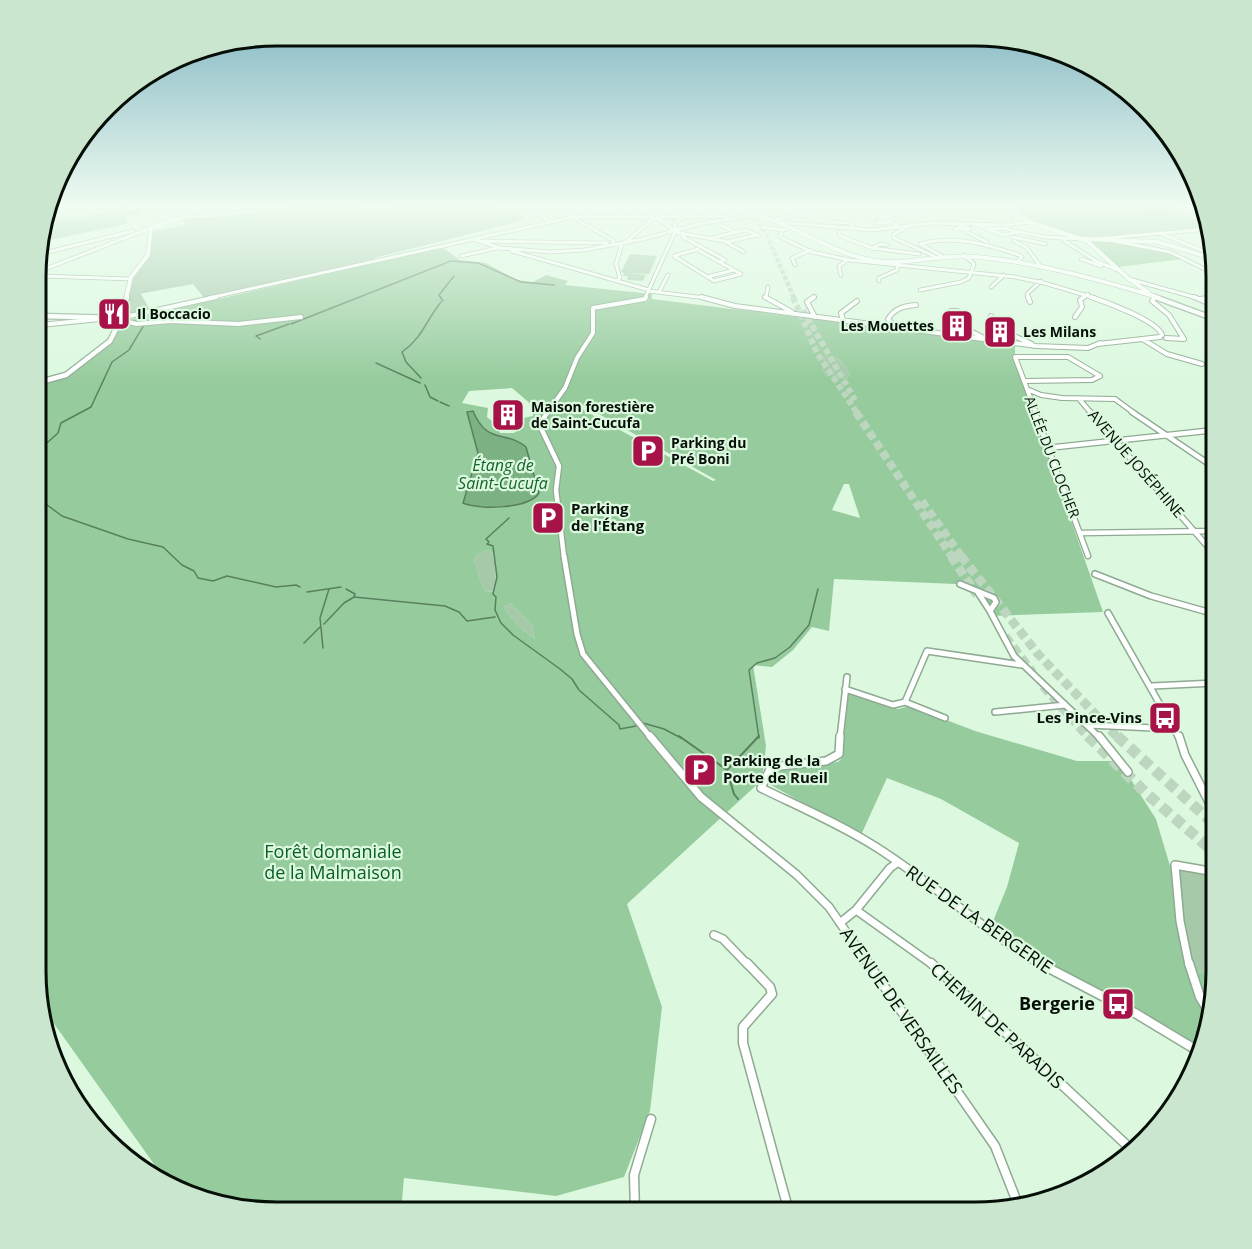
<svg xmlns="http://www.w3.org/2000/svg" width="1252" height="1249" viewBox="0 0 1252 1249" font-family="'Open Sans',sans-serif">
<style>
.green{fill:#a5c9a9}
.forest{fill:#96cb9d;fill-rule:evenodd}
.water{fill:#7cb184;stroke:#59805e;stroke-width:1.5}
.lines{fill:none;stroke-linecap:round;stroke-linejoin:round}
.stream-far1{stroke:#59805e;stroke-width:1.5}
.stream{stroke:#59805e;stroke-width:2}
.motorway-tunnel-far4{stroke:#bcd6bf;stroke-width:4.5;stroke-dasharray:4.5 2;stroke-linecap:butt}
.motorway-tunnel-far3{stroke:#bcd6bf;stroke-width:6;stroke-dasharray:6 3;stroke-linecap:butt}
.motorway-tunnel-far2{stroke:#bcd6bf;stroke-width:8;stroke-dasharray:8 4;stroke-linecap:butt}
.motorway-tunnel-far1{stroke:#bcd6bf;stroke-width:9;stroke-dasharray:9 4.5;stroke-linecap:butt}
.motorway-tunnel{stroke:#bcd6bf;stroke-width:11;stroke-dasharray:11 6;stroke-linecap:butt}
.minor-far5-casing{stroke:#8eaa92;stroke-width:4.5}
.minor-far4-casing{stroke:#8eaa92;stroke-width:6}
.minor-far3-casing{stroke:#8eaa92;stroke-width:7}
.minor-far2-casing{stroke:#8eaa92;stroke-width:8}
.minor-far1-casing{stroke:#8eaa92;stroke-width:10}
.minor-casing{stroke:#8eaa92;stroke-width:11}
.tertiary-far1-casing{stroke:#8eaa92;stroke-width:5}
.tertiary-casing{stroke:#8eaa92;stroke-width:7}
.secondary-casing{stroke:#8eaa92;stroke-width:2}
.minor-far5{stroke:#fff;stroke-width:3}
.minor-far4{stroke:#fff;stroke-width:4}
.minor-far3{stroke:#fff;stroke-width:4.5}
.minor-far2{stroke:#fff;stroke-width:5}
.minor-far1{stroke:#fff;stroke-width:7}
.minor{stroke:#fff;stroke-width:8}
.tertiary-far1{stroke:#fff;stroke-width:4}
.tertiary{stroke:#fff;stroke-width:4.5}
.secondary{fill:#fedde4;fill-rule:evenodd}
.labels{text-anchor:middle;stroke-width:4.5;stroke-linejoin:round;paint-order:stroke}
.far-poi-label{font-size:14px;font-weight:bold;fill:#060f07;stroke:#dcf9df;text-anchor:start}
.far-street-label{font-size:14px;fill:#060f07;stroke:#dcf9df}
.street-label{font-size:15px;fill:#060f07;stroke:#dcf9df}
.poi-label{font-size:15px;font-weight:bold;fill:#060f07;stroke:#dcf9df;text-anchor:start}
.water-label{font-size:16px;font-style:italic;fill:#13632a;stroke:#dcf9df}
.near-park-label{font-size:18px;fill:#0a5d25;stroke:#dcf9df}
.near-street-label{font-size:18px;fill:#060f07;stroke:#dcf9df}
.near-poi-label{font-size:18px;font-weight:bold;fill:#060f07;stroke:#dcf9df;text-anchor:end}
.rim{fill:none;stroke:#060f07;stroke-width:3}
</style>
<rect width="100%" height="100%" fill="#dcf9df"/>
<path class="green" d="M295 206H355L372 210 395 206H497L525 216 521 218 523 220 514 223 374 258 377 260 205 299 193 284 144 293 141 294 150 310 131 316 126 314 133 277 150 256 153 231 186 225 183 220 175 221 179 219Z
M1006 206H1168L1209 228 1095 238 1079 236 1032 222Z
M630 254 657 256 649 274 629 273 646 275 643 281 627 280 628 276H623L624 273 621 272Z
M824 355C838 356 842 361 850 373L846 379 826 375 822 369Z
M486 550 491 551 496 565 495 591 486 592C480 582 477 571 474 559L478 554Z
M510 603 531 624 535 639 518 626 505 609 504 607Z
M1170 866 1215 875V971L1194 973 1187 965Z"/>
<path class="forest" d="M121 206H125L127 211 141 209 142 214 126 216 127 223 121 225 41 242V231L44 221 51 219 49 217 75 219 91 217 90 214 107 213Z
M1151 206H1168L1209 228 1181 230 1192 227C1179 223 1168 227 1152 222L1170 218 1181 221 1166 211 1160 212 1163 215 1127 211 1125 208 1138 211 1146 208 1158 209Z
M1088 240C1118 240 1155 246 1183 259L1118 267Z
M442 247 460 260 486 263 516 280 533 282 546 275 568 281 565 285 652 294V299L1015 344V356L1022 380 1103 612 989 616 973 591 956 584 834 579 829 631 812 627 793 650 772 667 753 665 766 746 762 780 627 904 662 1007 650 1111 624 1177 556 1196 404 1178 401 1212H262L171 1188 40 1004 37 987 40 382 58 378 110 341 124 321ZM824 356C838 355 842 361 850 373L846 379 826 375 822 369ZM512 388 532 405 533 416 513 420 521 426 514 433H500L497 423H494L487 417 488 408 462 403 469 391ZM581 404 716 480 713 481 578 407ZM473 411C483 435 504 439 526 447L539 493C518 506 487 513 463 503L479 453 468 412ZM844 484H849L860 518 832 510ZM486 550 491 551 496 565 495 591 486 592C480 582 477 570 474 559L478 554ZM510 603 531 624 535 639 518 626 505 609 504 607Z
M847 693H857L898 709 910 706 975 731 1077 761H1119L1156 819 1170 866 1187 965 1194 973 1215 971V987L1199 1049 1041 961 991 926 1007 887 1019 843 941 799 887 778 861 835 769 784 768 775 771 768 838 762 842 758Z"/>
<path class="water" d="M473 411C487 445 506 430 526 447L539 493C529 509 479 510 463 503L478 453 467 412Z"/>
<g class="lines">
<path class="stream-far1" d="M443 301 439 295 454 276
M132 321H143
M291 324 451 261 478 263 521 282 554 285
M260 339 256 336 289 324
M376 363 420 383
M421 378 406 362 402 352C423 337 425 322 441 302
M425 385 430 397 438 401
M440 402 449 406
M39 450 58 433 61 423 91 407 112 362 129 350 144 325
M39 499 62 516 128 539 163 547 182 565 194 571 198 578 213 581 227 576 276 587 296 585 300 587
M509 518 486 539 489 542 487 544 493 546 497 577 493 594 496 597 495 610 501 623 513 635 560 669 572 679 579 690 619 725 620 729 636 726
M346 589 355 594 354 597 445 606 459 612 467 621 495 617
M307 592 341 587
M324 624 344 603 354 597
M304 643 320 627
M323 648 320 618 329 589
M643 723 664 729 681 738
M759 738 749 670 757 663 775 658 790 647 809 625 818 589"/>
<path class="stream" d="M679 736 727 770 734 794 738 799
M727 770 759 736"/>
<path class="motorway-tunnel-far4" d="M750 206 769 240 794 298"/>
<path class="motorway-tunnel-far3" d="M793 297 817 353 857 413
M803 310 855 400"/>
<path class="motorway-tunnel-far2" d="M856 412 952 557
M922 501 962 557"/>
<path class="motorway-tunnel-far1" d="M951 556 977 595
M961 556 1038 654 1118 738
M1005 636 1033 673
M1043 686 1089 738"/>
<path class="motorway-tunnel" d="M1088 736 1147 794 1215 853
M1117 736 1215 825"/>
<g class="minor-far5-casing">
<path id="minor-far5" d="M534 206 549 223
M553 206 614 241 613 243
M633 206 661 217 655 219 650 216
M715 206 734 214
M945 206 947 209
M138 207 143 206
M162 209 164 217 177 219
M1184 211 1205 212
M587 214 623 206
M657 215 668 206
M183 217 225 215 288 206
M661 217 729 216 752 206
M658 219 674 230
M873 219 874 216H888
M771 221 832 206
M777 222 872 230 932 223 1007 225 1030 222
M832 222 850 223 855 228
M877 223 889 222
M718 224 735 232
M1009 224 1008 216 1011 209
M895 225 901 219 905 220
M977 225 1003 235 1019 232
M1007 225 1009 230 1045 237 1082 239
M898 226 888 221V216L905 212 920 213
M906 227 893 235 894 238 934 256
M764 228 762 227 782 230
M789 228 782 230 780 237 812 252 849 260 1015 277 1044 283 1095 298
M987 228 1008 229
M954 229H970L959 226
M675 232V222L708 206
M676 232 685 234 683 237 725 260 719 262
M839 232 840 236 872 248 919 254
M967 232 987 242
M1159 233 1211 254
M685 234 724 241 744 252
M1012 237 1046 244
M478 238 574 217H649
M712 238 746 230 759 236
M1095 239 1209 229
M476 240 503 249
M1063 240 1096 261 1120 271
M482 241 607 243
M627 241 653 219
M1014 241 1026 247 1041 267
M1114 241 1170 252 1215 274
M727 242 757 235
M501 248 549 252 584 250 639 240 703 223 750 216
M872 248 880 244 887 245
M698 250 741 274
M512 251 649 290
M40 254 133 231
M461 256 497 248
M674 256 714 281 741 274
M674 256 698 249
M942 256 920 244C954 235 986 244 1019 255L1022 257 1017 262
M1081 259 1101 266
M795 265 792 258 811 250
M40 271 153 227
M841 275 839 266 847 260
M40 276 131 279
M707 277 734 270
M1129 279 1197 298
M618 280 620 278 616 264 622 243
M879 281V278L897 270 898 264
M991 287 1004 275
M920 290 961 282 969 278 974 264 964 255
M648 291 706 298
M659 292 668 275
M209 298 479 238
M645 298 675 232
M766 298 768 287
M1029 298 1027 294 1041 281
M1082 298 1088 294
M1205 298 1215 297"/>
</g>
<g class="minor-far4-casing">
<path id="minor-far4" d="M701 297 735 306 1036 346 1088 348 1100 343
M765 297 792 312
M814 297 807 302 815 317
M1028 297 1030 302
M1091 297C1106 302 1158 321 1162 335
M1155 297 1152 301 1169 315 1184 339 1166 338
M1194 297 1215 306
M1200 299 1215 297
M957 311H951L964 326
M991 316 990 320 996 328 1032 344
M125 317 216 297
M1075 317 1082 307 1080 300 1084 297
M120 320 137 324
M843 320 841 313 857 301
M949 320 982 337
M136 324 171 321 238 324 301 317
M40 325 110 318
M895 326 888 319C895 308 904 306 916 305
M1144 340 1167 354 1202 364
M1098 344 1160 337
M1024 381 1092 380 1100 376 1068 357H1015L1036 413
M1027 389 1041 395 1062 398 1115 399 1134 413
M1080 400 1091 413
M547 413 565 388 577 358 593 333V308L645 299 646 297"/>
</g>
<g class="minor-far3-casing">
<path id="minor-far3" d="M548 412 543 419 541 428 559 466 556 490 564 557
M1035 412 1088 556
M1090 412 1215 555
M1132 412 1215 468
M1047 448 1215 430
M1081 533 1215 531"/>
</g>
<g class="minor-far2-casing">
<path id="minor-far2" d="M564 556 577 634 583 654 651 738
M1095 574 1151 596 1215 614
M960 584 977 591
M977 591 994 598 996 602 990 611Z
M990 611 1014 656 1100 738
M1108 613 1179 738
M1152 686 1215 683
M845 689 893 705 905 702 945 718
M905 702 927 651 1022 665
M995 712 1065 705
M1088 725 1176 729
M840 738 847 677"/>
</g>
<g class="minor-far1-casing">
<path id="minor-far1" d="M650 736 701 797 797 875 829 907 869 965
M840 736 839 754 826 761 771 767 761 788C800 807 840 824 876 847 933 883 983 930 1041 965
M1099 736 1128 772
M1179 736 1185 755 1215 814
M856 910 933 965
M840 923 856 910 890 868 897 863
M714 935 723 939 748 965
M1189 965 1180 921 1175 865 1215 872"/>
</g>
<g class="minor-casing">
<path id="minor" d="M747 963 770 987 772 994 743 1027V1043L789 1212
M868 963 995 1146 1019 1207
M931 963 1132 1150
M1039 963 1135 1013 1198 1051
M1189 963 1200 997 1209 1012
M635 1212 634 1175 651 1119"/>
</g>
<g class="tertiary-far1-casing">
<path id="tertiary-far1" d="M736 206C752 219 761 215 778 222 815 238 852 263 894 262 922 261 948 254 977 257 1034 262 1092 278 1147 294
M1004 206 1030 222 1087 241 1129 279 1148 292
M1085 239 1158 242 1215 259
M1145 293 1159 298
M126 298 131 277 148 255 151 228 189 215 196 206"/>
</g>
<g class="tertiary-casing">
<path id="tertiary" d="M1155 297 1215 319
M40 316 119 318
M122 317 127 297
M40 382 66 375 110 341 121 319"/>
</g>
<g class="secondary-casing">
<path id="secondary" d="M1170 206H1175L1208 223V226Z"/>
</g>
<use href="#minor-far5" class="minor-far5"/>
<use href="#minor-far4" class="minor-far4"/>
<use href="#minor-far3" class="minor-far3"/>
<use href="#minor-far2" class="minor-far2"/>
<use href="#minor-far1" class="minor-far1"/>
<use href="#minor" class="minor"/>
<use href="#tertiary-far1" class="tertiary-far1"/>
<use href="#tertiary" class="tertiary"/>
<use href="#secondary" class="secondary"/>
</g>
<linearGradient id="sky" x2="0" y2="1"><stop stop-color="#7db3c0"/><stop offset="0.54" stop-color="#effcf1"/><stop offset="1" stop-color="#effcf1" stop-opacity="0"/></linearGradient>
<rect width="1252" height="381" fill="url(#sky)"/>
<defs>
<g id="restaurant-square" transform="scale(1.725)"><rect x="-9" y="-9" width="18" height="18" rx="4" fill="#a71248" stroke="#dcf9df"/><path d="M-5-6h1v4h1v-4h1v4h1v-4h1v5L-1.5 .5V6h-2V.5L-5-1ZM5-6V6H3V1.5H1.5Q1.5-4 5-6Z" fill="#fff"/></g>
<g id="building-square" transform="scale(1.725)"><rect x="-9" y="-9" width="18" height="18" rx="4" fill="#a71248" stroke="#dcf9df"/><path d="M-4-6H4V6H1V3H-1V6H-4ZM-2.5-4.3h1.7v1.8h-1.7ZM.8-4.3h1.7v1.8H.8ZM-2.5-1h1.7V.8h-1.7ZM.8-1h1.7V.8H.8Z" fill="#fff"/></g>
<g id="parking-square" transform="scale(1.725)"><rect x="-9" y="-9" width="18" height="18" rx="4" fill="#a71248" stroke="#dcf9df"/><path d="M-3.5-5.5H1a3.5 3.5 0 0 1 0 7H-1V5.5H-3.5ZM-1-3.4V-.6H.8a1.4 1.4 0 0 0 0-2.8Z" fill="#fff"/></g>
<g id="bus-square" transform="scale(1.725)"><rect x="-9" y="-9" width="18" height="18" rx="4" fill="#a71248" stroke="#dcf9df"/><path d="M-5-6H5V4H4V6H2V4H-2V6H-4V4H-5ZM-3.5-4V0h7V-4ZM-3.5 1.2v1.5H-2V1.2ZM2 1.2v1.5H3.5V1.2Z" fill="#fff"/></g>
</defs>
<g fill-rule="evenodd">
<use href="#restaurant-square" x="114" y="314"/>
<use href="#building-square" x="957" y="326"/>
<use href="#building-square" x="1000" y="332"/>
<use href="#building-square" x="508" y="415"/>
<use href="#parking-square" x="648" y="451"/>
<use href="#parking-square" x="548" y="518"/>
<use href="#bus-square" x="1165" y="718"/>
<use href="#parking-square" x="700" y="770"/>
<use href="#bus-square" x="1118" y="1004"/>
</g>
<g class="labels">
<g class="far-poi-label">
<text x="137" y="319">Il Boccacio</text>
<text x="934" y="331" text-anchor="end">Les Mouettes</text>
<text x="1023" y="337">Les Milans</text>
<text x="531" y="412">Maison forestière<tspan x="531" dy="16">de Saint-Cucufa</tspan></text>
<text x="671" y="448">Parking du<tspan x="671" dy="16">Pré Boni</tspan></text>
</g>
<g class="far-street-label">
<text transform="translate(1052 457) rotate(69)" y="5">ALLÉE DU CLOCHER</text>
</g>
<g class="street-label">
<text transform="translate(1136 464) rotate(49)" y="5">AVENUE JOSÉPHINE</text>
</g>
<g class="poi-label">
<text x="571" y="514">Parking<tspan x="571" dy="17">de l'Étang</tspan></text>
<text x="1142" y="723" text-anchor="end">Les Pince-Vins</text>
<text x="723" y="766">Parking de la<tspan x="723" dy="17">Porte de Rueil</tspan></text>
</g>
<g class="water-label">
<text x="503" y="471">Étang de<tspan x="503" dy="18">Saint-Cucufa</tspan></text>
</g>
<g class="near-park-label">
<text x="333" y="858">Forêt domaniale<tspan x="333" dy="21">de la Malmaison</tspan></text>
</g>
<g class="near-street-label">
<text transform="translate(979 920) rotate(35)" y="6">RUE DE LA BERGERIE</text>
<text transform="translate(901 1011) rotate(55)" y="6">AVENUE DE VERSAILLES</text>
<text transform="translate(997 1026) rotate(43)" y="6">CHEMIN DE PARADIS</text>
</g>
<g class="near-poi-label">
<text x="1095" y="1010">Bergerie</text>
</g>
</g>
<path d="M0 0H1252V1249H0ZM277 46H975A231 231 0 0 1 1206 277V971A231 231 0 0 1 975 1202H277A231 231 0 0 1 46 971V277A231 231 0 0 1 277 46Z" fill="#cbe6ce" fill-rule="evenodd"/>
<path class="rim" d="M277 46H975A231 231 0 0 1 1206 277V971A231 231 0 0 1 975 1202H277A231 231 0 0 1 46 971V277A231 231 0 0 1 277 46Z"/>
</svg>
